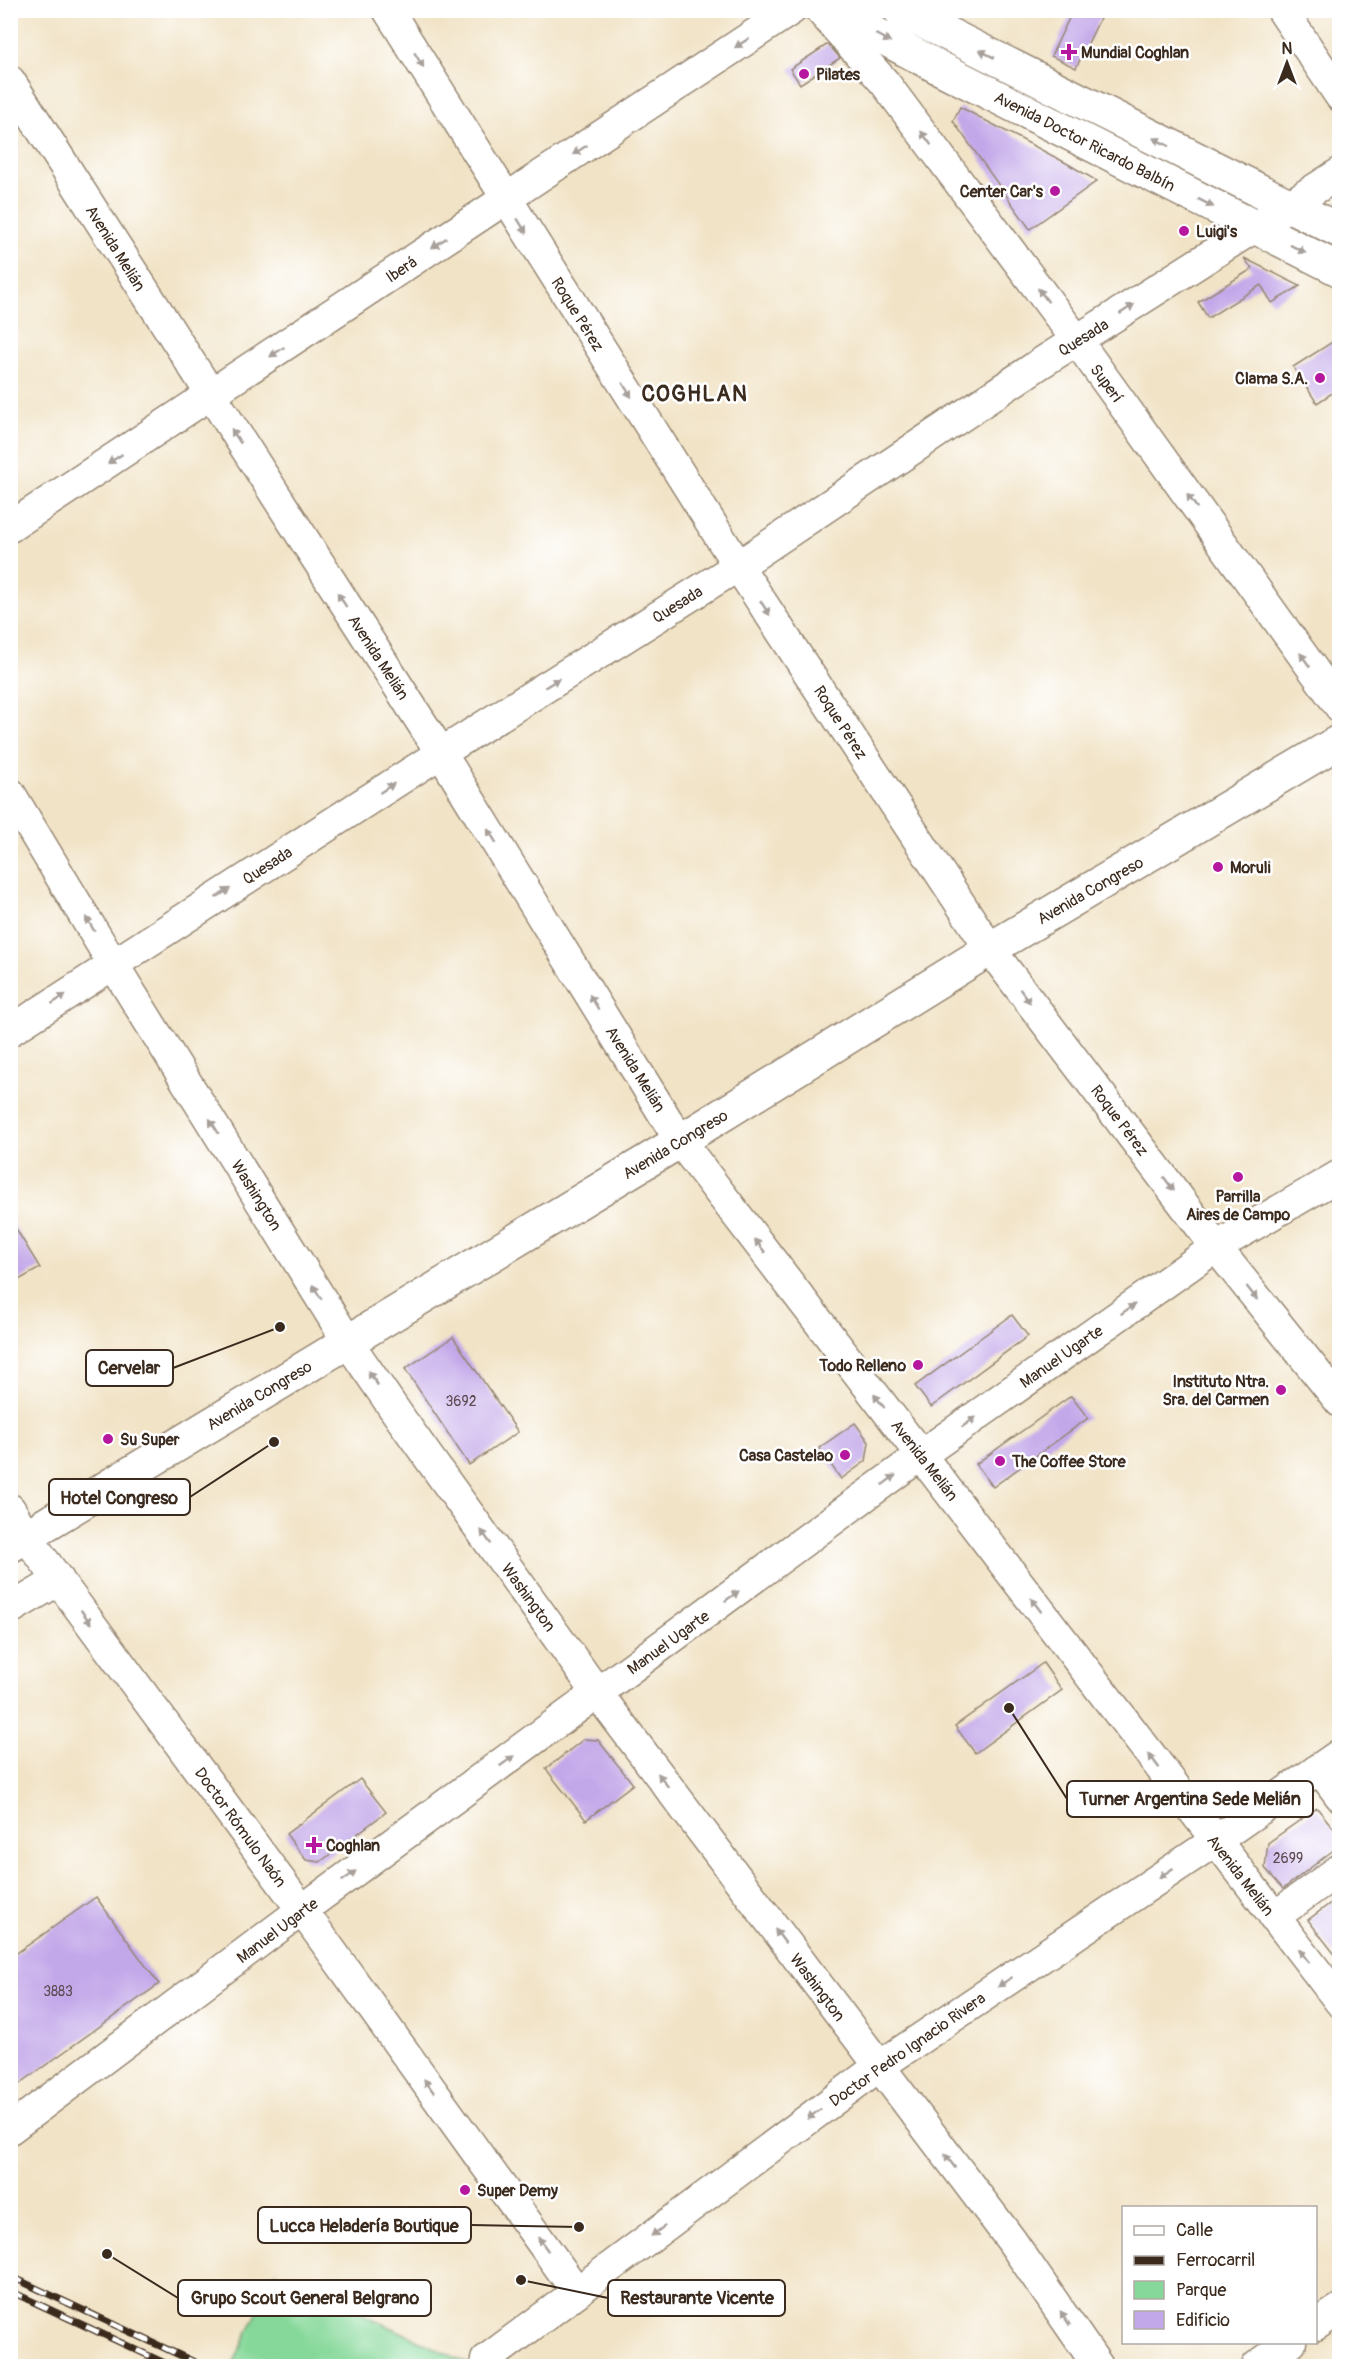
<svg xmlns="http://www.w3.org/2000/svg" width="1350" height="2377" viewBox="0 0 1350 2377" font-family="Pangolin,sans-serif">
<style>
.green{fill:#85d899;stroke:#60815c;stroke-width:1.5}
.building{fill:#c3a8e9}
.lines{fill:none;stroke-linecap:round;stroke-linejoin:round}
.minor-casing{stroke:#968672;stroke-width:33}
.major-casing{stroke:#968672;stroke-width:36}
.minor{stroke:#fff;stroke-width:30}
.major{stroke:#fff;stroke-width:33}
.rail-casing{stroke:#3b2a1e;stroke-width:7}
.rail{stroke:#fff;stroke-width:4.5;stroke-dasharray:14;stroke-linecap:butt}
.oneway{fill:#a79f9a}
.poi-dot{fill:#b5179e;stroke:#fff;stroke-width:2}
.labels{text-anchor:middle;stroke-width:5;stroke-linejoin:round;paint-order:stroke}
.number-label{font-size:14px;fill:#5d4a51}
.poi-label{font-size:16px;font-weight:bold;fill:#3b2a1e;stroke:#fff;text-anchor:start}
.street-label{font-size:16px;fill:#3b2a1e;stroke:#fff}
.district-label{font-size:22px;font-weight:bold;letter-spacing:1.5px;fill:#3b2a1e;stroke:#fff}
.leader{fill:none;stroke:#3b2a1e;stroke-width:2}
.callout-dot{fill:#3b2a1e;stroke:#fff;stroke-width:2}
.callout{fill:#fff;stroke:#3b2a1e;stroke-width:2}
.callout-label{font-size:18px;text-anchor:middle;font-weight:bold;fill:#3b2a1e}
</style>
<rect width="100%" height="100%" fill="#fff"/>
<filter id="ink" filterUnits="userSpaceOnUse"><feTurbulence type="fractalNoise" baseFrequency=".0167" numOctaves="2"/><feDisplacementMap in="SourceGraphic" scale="12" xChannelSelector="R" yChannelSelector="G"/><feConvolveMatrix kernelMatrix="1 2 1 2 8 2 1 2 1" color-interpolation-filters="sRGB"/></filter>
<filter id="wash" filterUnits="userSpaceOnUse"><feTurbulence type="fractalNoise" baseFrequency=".008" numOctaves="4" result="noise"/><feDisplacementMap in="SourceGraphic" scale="24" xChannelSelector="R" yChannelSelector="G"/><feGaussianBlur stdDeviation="1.35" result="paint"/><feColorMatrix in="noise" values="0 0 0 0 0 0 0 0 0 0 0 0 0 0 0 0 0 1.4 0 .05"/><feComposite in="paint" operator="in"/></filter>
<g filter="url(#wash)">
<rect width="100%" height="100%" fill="#f1e3c6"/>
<path class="green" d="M276 2273 473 2366H232Z"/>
<g id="blocks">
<path class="building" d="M1073 10H1104L1076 68 1051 56Z
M828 44 840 58 800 84 790 69Z
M960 107 1068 164 1097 181 1030 229 953 121Z
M1244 258 1300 286 1272 303 1261 285 1208 318 1198 302 1252 269Z
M1340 337V388L1317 403 1293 367Z
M10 1219 40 1268 10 1285Z
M1012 1315 1028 1336 931 1407 915 1386Z
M453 1337 518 1432 469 1465 405 1369Z
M1071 1396 1088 1418 993 1487 976 1464Z
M855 1423 869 1442 866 1461 841 1479 819 1448Z
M1043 1663 1062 1690 975 1753 955 1726Z
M584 1739 598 1740 633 1784 586 1820 546 1769Z
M360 1779 386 1812 320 1862 306 1860 286 1834Z
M1317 1808 1340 1836V1845L1283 1889 1265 1868 1268 1843Z
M1340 1896V1961L1308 1920Z
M96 1897 159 1984 18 2085 10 2075V1958Z"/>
</g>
</g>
<g filter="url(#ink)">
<use href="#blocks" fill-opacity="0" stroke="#968672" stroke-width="1.5"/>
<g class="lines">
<g class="minor-casing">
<path id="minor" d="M388 10 738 566 990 949 1216 1247 1340 1402
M820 10 885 83 1078 342 1340 707
M1282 10 1340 96
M10 81 441 753 680 1141 1340 2002
M10 527 791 10
M10 793 113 964 348 1342 401 1419 598 1694 1011 2240 1098 2366
M10 1031 441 753 738 566 1041 363 1340 173
M10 1509 26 1536 302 1910 577 2292
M10 1609 59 1580
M1319 1768 1340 1796
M1274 1917 1340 1869
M10 2129 302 1910 921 1455 1216 1247 1340 1175
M1316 2325 1340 2309
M486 2360 878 2067 1215 1841 1340 1754
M1257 2366 1291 2342"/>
</g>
<g class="major-casing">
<path id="major" d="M831 10 938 67 1340 270
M900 10 1340 231
M10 1546 680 1141 990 949 1340 741"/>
</g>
<use href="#minor" class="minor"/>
<use href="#major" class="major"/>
<g class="rail-casing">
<path id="rail" d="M10 2276 203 2366
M10 2291 171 2366"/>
</g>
<use href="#rail" class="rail"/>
</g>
<defs><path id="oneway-solid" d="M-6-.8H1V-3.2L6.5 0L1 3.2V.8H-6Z" transform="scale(1.5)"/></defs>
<g class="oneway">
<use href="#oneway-solid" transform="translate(883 38) rotate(28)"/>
<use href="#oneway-solid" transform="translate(742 43) rotate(147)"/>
<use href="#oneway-solid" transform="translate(987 54) rotate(-153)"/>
<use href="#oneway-solid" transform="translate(419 60) rotate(58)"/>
<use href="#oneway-solid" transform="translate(926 138) rotate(-127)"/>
<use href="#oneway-solid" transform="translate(1161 142) rotate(-153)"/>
<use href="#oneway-solid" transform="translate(580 150) rotate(147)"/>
<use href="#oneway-solid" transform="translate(1206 203) rotate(27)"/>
<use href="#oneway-solid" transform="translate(522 226) rotate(58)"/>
<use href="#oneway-solid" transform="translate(439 243) rotate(146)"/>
<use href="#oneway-solid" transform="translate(1298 249) rotate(27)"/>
<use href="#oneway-solid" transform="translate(1043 295) rotate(-127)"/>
<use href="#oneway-solid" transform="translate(1127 309) rotate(-33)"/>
<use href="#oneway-solid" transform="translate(277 352) rotate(146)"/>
<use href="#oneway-solid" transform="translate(627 390) rotate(58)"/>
<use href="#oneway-solid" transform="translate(236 436) rotate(-123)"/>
<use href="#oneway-solid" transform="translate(115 459) rotate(147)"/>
<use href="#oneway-solid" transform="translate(1192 501) rotate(-126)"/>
<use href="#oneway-solid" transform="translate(342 600) rotate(-123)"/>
<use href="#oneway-solid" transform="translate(765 608) rotate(57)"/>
<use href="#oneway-solid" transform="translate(1305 660) rotate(-126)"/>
<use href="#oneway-solid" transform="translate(552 683) rotate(-32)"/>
<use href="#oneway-solid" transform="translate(387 788) rotate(-33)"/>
<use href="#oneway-solid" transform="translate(492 836) rotate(-122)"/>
<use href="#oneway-solid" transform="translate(223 893) rotate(-33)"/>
<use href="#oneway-solid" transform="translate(90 924) rotate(-121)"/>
<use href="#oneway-solid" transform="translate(1025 996) rotate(53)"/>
<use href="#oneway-solid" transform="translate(59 999) rotate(-33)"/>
<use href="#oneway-solid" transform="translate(594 1002) rotate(-122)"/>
<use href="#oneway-solid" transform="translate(214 1126) rotate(-122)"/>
<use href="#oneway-solid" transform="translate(1169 1184) rotate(53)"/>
<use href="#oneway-solid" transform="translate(760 1246) rotate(-128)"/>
<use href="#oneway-solid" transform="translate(317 1292) rotate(-122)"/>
<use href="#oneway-solid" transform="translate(1252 1293) rotate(52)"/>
<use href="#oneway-solid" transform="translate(1128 1309) rotate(-35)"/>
<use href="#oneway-solid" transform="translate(373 1378) rotate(-124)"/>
<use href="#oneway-solid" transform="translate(879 1401) rotate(-128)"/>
<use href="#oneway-solid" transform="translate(969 1422) rotate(-35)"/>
<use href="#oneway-solid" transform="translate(889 1480) rotate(-37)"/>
<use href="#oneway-solid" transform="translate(486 1537) rotate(-126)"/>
<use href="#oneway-solid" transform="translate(732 1596) rotate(-36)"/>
<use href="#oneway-solid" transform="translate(1036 1605) rotate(-127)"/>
<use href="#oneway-solid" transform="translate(86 1617) rotate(54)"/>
<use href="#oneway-solid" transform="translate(507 1761) rotate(-36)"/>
<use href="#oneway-solid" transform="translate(1154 1761) rotate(-127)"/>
<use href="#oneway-solid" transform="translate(663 1780) rotate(-127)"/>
<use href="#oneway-solid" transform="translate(1166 1873) rotate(146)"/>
<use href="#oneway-solid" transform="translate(349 1876) rotate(-36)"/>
<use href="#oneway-solid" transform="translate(780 1936) rotate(-127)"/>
<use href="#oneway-solid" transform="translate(1304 1956) rotate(-128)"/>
<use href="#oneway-solid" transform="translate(1005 1982) rotate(146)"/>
<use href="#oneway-solid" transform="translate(429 2086) rotate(-126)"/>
<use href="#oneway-solid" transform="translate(814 2114) rotate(143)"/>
<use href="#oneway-solid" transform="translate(950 2161) rotate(-127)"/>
<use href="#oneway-solid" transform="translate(658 2231) rotate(143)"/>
<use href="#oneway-solid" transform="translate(543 2244) rotate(-126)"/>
<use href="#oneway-solid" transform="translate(1065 2318) rotate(-124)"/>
</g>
</g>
<g class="poi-dot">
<path d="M1066 43h6v6h6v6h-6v6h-6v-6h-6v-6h6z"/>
<circle cx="804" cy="74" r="6"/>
<circle cx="1055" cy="191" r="6"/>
<circle cx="1184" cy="231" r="6"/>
<circle cx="1320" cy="378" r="6"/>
<circle cx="1218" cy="867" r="6"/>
<circle cx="1238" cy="1177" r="6"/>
<circle cx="918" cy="1365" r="6"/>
<circle cx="1281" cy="1390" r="6"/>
<circle cx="108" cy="1439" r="6"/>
<circle cx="845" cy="1455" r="6"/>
<circle cx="1000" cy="1461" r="6"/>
<path d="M311 1836h6v6h6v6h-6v6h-6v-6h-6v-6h6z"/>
<circle cx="465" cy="2190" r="6"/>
</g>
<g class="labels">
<g class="number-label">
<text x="461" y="1406">3692</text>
<text x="1288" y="1863">2699</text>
<text x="58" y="1996">3883</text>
</g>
<g class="poi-label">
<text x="1081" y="58">Mundial Coghlan</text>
<text x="816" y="80">Pilates</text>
<text x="1043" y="197" text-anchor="end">Center Car's</text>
<text x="1196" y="237">Luigi's</text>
<text x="1308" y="384" text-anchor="end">Clama S.A.</text>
<text x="1230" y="873">Moruli</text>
<text x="1238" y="1202" text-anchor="middle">Parrilla<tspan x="1238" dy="18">Aires de Campo</tspan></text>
<text x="906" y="1371" text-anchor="end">Todo Relleno</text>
<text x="1269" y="1387" text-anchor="end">Instituto Ntra.<tspan x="1269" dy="18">Sra. del Carmen</tspan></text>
<text x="120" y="1445">Su Super</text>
<text x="833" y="1461" text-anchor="end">Casa Castelao</text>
<text x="1012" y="1467">The Coffee Store</text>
<text x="326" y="1851">Coghlan</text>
<text x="477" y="2196">Super Demy</text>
</g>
<g class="street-label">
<text transform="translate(1085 141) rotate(27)" y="6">Avenida Doctor Ricardo Balbín</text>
<text transform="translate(116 248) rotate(58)" y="6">Avenida Melián</text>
<text transform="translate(401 269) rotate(-34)" y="6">Iberá</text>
<text transform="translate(578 314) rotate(58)" y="6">Roque Pérez</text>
<text transform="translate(1083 337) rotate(-32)" y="6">Quesada</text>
<text transform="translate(1107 383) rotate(54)" y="6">Superí</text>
<text transform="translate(677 604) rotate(-32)" y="6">Quesada</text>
<text transform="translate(379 657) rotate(57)" y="6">Avenida Melián</text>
<text transform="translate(841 722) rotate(57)" y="6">Roque Pérez</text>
<text transform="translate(267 865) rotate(-33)" y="6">Quesada</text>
<text transform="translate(1090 890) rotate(-30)" y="6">Avenida Congreso</text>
<text transform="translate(636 1069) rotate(58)" y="6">Avenida Melián</text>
<text transform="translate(1120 1120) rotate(53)" y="6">Roque Pérez</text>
<text transform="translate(675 1144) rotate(-31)" y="6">Avenida Congreso</text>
<text transform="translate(257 1195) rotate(58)" y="6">Washington</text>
<text transform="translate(1061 1356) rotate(-35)" y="6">Manuel Ugarte</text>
<text transform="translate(259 1395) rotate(-31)" y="6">Avenida Congreso</text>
<text transform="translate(925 1460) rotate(52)" y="6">Avenida Melián</text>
<text transform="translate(529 1597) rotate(54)" y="6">Washington</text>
<text transform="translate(668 1642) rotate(-36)" y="6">Manuel Ugarte</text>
<text transform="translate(241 1827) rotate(54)" y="6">Doctor Rómulo Naón</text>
<text transform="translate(1241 1875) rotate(52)" y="6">Avenida Melián</text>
<text transform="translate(277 1930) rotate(-37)" y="6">Manuel Ugarte</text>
<text transform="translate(818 1987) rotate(53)" y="6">Washington</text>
<text transform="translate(907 2049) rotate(-35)" y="6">Doctor Pedro Ignacio Rivera</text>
</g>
<g class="district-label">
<text x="695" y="401">COGHLAN</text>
</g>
</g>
<path class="leader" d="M280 1327L173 1368M274 1442L190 1497M1009 1708L1067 1799M579 2227L471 2225M521 2280L608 2298M107 2254L178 2298"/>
<g class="callout-dot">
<circle cx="280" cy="1327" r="6"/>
<circle cx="274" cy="1442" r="6"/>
<circle cx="1009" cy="1708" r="6"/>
<circle cx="579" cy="2227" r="6"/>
<circle cx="521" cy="2280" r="6"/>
<circle cx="107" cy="2254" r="6"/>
</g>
<g class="callout">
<rect x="86" y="1350" width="87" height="36" rx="6"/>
<rect x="49" y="1479" width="141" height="36" rx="6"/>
<rect x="1067" y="1781" width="246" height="36" rx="6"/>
<rect x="258" y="2207" width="213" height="36" rx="6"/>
<rect x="608" y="2280" width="177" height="36" rx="6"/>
<rect x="178" y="2280" width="253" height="36" rx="6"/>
</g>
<g class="callout-label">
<text x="129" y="1374">Cervelar</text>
<text x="119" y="1504">Hotel Congreso</text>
<text x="1190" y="1805">Turner Argentina Sede Melián</text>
<text x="364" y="2232">Lucca Heladería Boutique</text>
<text x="697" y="2304">Restaurante Vicente</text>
<text x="305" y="2304">Grupo Scout General Belgrano</text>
</g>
<rect width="1350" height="2377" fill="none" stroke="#fff" stroke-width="36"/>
<rect x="1122" y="2206" width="195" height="138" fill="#ffffff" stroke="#b1aaa5" stroke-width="1.5"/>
<rect x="1134" y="2226" width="30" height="9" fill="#ffffff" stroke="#b1aaa5" stroke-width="1.5"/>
<text x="1176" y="2236" font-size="18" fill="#3b2a1e">Calle</text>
<rect x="1134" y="2256" width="30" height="9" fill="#3b2a1e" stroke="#b1aaa5" stroke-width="1.5"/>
<text x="1176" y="2266" font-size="18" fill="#3b2a1e">Ferrocarril</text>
<rect x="1134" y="2281" width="30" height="18" fill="#85d899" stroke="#b1aaa5" stroke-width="1.5"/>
<text x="1176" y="2296" font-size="18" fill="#3b2a1e">Parque</text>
<rect x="1134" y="2311" width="30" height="18" fill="#c3a8e9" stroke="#b1aaa5" stroke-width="1.5"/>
<text x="1176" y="2326" font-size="18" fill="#3b2a1e">Edificio</text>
<g transform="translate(1287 63)" stroke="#ffffff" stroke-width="4.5" paint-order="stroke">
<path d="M0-4.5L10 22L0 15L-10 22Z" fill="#3b2a1e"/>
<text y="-9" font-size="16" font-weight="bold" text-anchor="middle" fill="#3b2a1e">N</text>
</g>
</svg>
